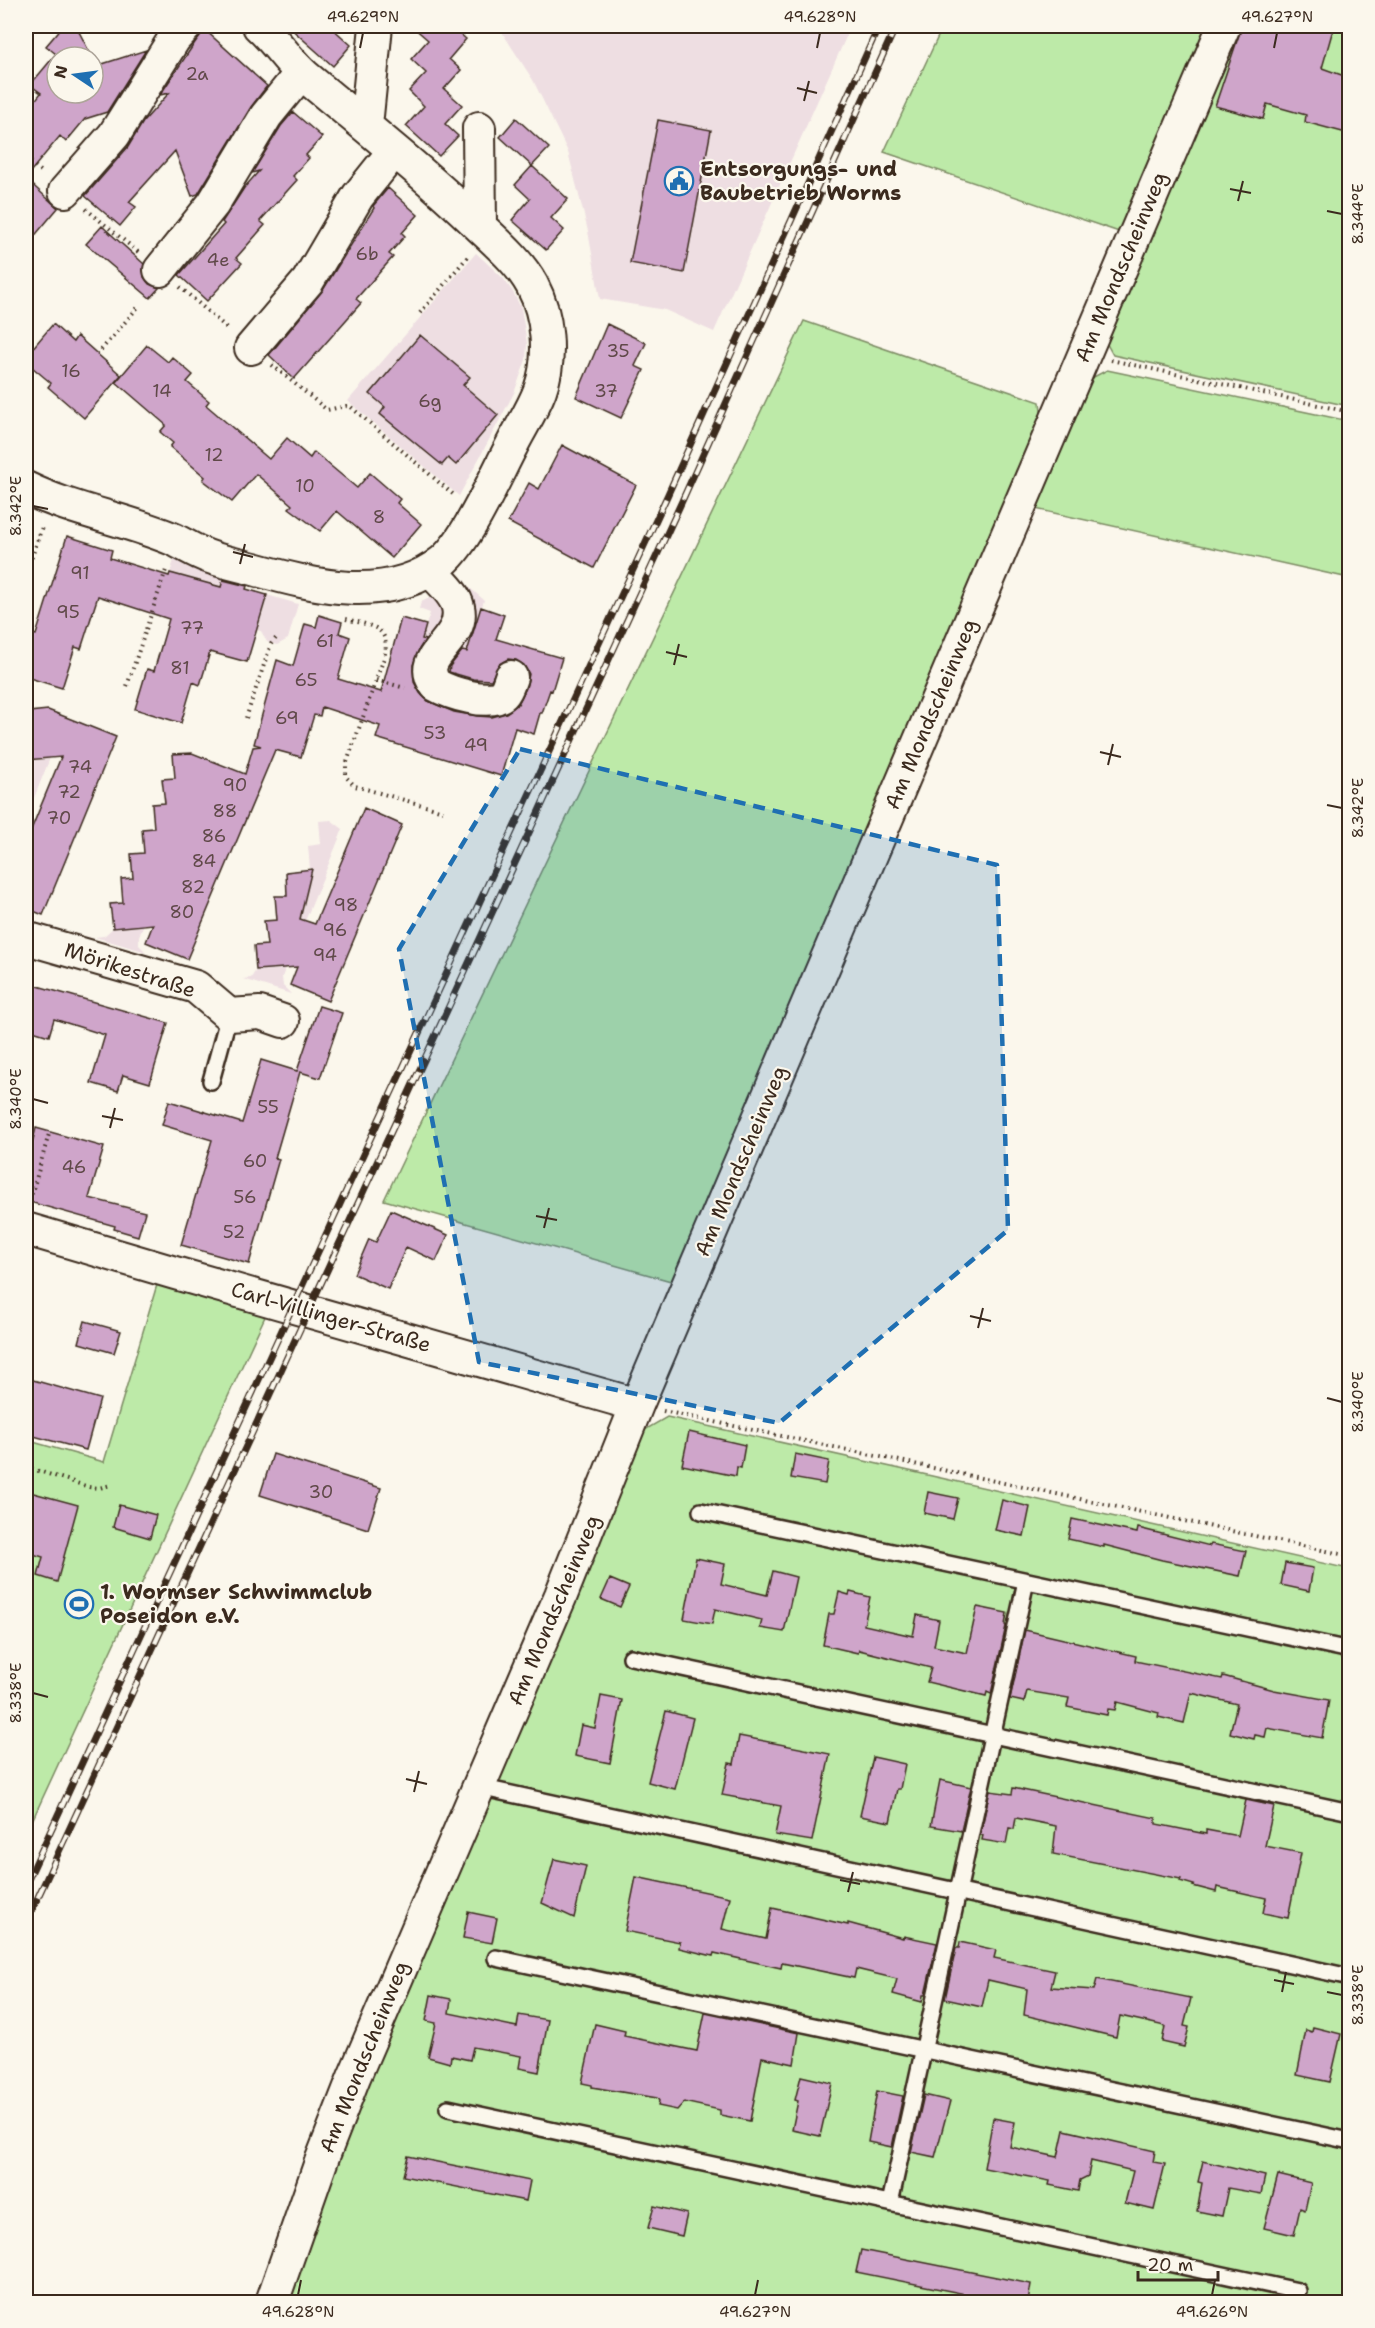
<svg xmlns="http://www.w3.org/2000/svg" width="1375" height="2328" viewBox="0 0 1375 2328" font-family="'Shantell Sans',sans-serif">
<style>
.built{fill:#eedee2}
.green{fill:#bdeaa8;stroke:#7c8a63;stroke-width:1.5}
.building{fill:#cfa5ca;stroke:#3b2a1e;stroke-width:1.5}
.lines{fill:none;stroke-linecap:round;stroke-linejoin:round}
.lane-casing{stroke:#3b2a1e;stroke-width:20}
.street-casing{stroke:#3b2a1e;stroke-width:36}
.path{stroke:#3b2a1e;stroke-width:4;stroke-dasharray:1.5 4.5;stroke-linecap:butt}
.lane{stroke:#fbf7ec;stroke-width:15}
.street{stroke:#fbf7ec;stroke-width:32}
.rail-casing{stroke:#3b2a1e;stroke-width:7}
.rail{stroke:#fbf7ec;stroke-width:4.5;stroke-dasharray:14;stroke-linecap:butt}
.marked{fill:#1f6fb2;fill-opacity:0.2;stroke:#1f6fb2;stroke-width:4.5;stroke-dasharray:12 8;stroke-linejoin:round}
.ticks{fill:none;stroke:#3b2a1e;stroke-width:2}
.labels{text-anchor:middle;stroke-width:4.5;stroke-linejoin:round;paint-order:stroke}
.number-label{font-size:18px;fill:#604949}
.poi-label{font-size:21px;font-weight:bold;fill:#3b2a1e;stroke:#fbf7ec;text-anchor:start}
.street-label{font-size:21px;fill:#3b2a1e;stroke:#fbf7ec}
.neatline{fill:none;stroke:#3b2a1e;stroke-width:2}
.ticks-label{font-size:15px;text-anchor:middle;fill:#3b2a1e}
</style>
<rect width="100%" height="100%" fill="#fbf7ec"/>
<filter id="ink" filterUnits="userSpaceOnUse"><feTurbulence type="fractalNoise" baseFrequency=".0167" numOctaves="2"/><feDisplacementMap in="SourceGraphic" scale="12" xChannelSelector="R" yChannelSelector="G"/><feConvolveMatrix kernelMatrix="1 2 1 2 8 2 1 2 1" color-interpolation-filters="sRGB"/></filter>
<g filter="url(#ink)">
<path class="built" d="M498 26H851L714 332 665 310 600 299 588 231 568 152 533 80Z
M476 253 503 278 513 292 521 308 527 343 526 360 514 393 459 496 348 401Z
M175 557 226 572 211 622 192 579 170 573Z
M457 577 484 600 468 652 452 648 445 672 452 674 449 683 489 685 497 662 533 674 514 718 406 685 430 613 419 609 421 602 440 593Z
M267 595 298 604 288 639 277 645 267 642 261 631 256 630Z
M56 743 26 818V760L33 759Z
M200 787 139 936V945L146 952 95 937 104 936 113 928 125 926 146 876 144 853 156 852Z
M331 820 343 829 282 977 283 986 291 994 243 979 251 978 256 970 268 969 300 894 298 871 310 869 308 846 321 844 319 821Z"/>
<path class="green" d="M943 26H1214L1125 234 884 152Z
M1236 26H1349V406L1113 355 1103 337Z
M804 321 1040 402 1043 428 678 1283 384 1200Z
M1107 370 1349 421V578L1031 508 1084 382Z
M159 1278 268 1310 26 1834V1440L104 1462Z
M667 1417 1349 1569V2302H284L331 2162 636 1435Z"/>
<path class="building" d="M63 26H76L92 57H57V93H93V60L96 66 146 50 107 112 85 119 66 142 60 136 26 177V112L41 93 30 85 56 54 46 46Z
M288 26H330L351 45 333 66Z
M412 26H451L466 39 449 59 461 70 444 89 462 105 445 124 458 136 439 156 406 126 424 106 409 91 426 73 411 59 428 40Z
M1242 26H1334L1322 68 1350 78V134L1305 122 1306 115 1267 104 1263 119 1215 106Z
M204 29 267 86 251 107 198 194 192 196 175 151 129 202 136 207 120 226 85 196 128 147 143 122 169 93 160 95Z
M293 112 322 137 306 155 309 158 293 176 297 180 260 221 265 225 236 258 242 263 207 301 179 275 224 224 222 222 244 188 259 171 252 173 281 126Z
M516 118 549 148 532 166 500 137Z
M658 120 711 130 684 273 630 263Z
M532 166 568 199 551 218 564 230 546 250 512 220 530 199 515 185Z
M26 179 58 208 26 246Z
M388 188 418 215 402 233 405 236 389 254 393 257 356 299 361 303 294 379 269 355 323 290 374 208 373 206Z
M102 226 144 264V277L149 284 159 288 150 298 86 244Z
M53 324 73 342 77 336 121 375 84 418 48 387 51 383 26 362V356Z
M607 324 646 343 635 366 644 370 621 418 576 397Z
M420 335 470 377 463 385 498 415 456 465 448 458 442 465 380 414 385 407 370 394Z
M147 345 168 362 172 357 193 375 187 382 209 401 206 405 269 459 287 438 310 458 314 452 357 488 370 473 400 499 397 503 421 524 392 558 337 511 320 531 289 508 292 505 256 474 232 502 203 480 205 477 170 447 173 443 160 432 166 425 116 382Z
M562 445 636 485 594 568 508 522 529 483 539 489Z
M67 536 112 550 110 558 169 576 170 573 221 587 223 580 247 586 246 589 267 595 247 662 210 652 200 685 193 682 181 723 135 709 147 669 154 671 169 619 98 596 81 649 75 647 62 688 26 677V650L31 634 36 635Z
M481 607 504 615 496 639 562 658 552 691 550 690 542 713H540L534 734 515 728 501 776 376 738 380 726 322 707 320 716 314 715 301 757 275 750 187 959 146 942 153 924 113 928 110 904 123 903 121 879 133 878 131 854 144 853 142 829 154 828 152 804 165 803 162 779 175 778 173 754 192 753 245 774 253 747 261 746 254 744 277 660 293 666 305 624 316 627 319 615 342 622 339 633 350 637 338 679 381 692 401 618 426 625 422 639 425 640 419 649 413 665 414 682 420 693 428 701 454 712 477 716 492 717 506 713 518 704 526 688 529 674 524 665 516 660 508 659 499 664 491 680 473 679 449 672 450 666 462 651 467 652Z
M48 710 116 737 43 915 26 908V842L61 757 26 760V736L31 735 29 712Z
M364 808 402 825 328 1001 290 985 297 967 256 970 254 946 267 945 264 921 277 920 275 896H287L286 872 312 869 300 919 315 924Z
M34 985 168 1023 150 1083 123 1075 118 1091 91 1083 105 1035 54 1019 49 1036 26 1029V1018Z
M319 1006 342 1013 320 1078 300 1072 275 1158 279 1159 249 1264 181 1245 212 1140 162 1125 169 1101 242 1123 261 1060 297 1071Z
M36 1128 104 1147 89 1198 145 1212 138 1236 114 1229 115 1226 26 1201V1167Z
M391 1210 448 1235 436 1261 406 1247 388 1289 354 1274 369 1239 376 1242Z
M85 1321 121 1331 114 1353 79 1343Z
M26 1378 100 1399 86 1450 26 1434Z
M689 1432 745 1445 741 1468 737 1467 736 1476 682 1465Z
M273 1454 381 1488 368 1529 260 1495Z
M795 1454 829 1461 825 1484 791 1478Z
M26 1491 78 1505 57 1582 38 1576 43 1557 26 1552Z
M928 1492 958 1498 953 1519 924 1513Z
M1002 1500 1030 1507 1024 1536 995 1530Z
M119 1505 156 1515 150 1538 113 1527Z
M1072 1519 1137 1533 1138 1528 1210 1546 1211 1544 1246 1551 1240 1576 1162 1560 1104 1545V1547L1068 1539Z
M696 1558 725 1564 721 1584 767 1595 773 1571 796 1577 784 1632 760 1628 762 1620 715 1609 712 1624 684 1619Z
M1285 1563 1313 1568 1309 1591 1281 1585Z
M610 1579 629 1587 620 1607 601 1599Z
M839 1592 849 1595 850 1592 870 1597 864 1625 913 1636 917 1615 939 1620 934 1646 967 1653 977 1607 1007 1613 1005 1625 1006 1626 991 1694 987 1692 986 1696 927 1682 931 1668 859 1650 858 1653 823 1645 829 1614H834Z
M1025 1630 1136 1656 1135 1661 1222 1679 1223 1676 1274 1690 1329 1700 1322 1738 1267 1728 1265 1737 1255 1735 1254 1739 1230 1733 1237 1704 1191 1693 1184 1723 1158 1717 1159 1713 1117 1702 1115 1710 1108 1709 1107 1715 1067 1707 1069 1698 1027 1691 1024 1702 1010 1699Z
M601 1696 622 1700 610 1763 575 1756 581 1725 595 1728Z
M666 1711 693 1718 675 1789 648 1782Z
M739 1736 830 1754 812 1841 775 1835 781 1806 722 1795 729 1763 734 1764Z
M873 1757 905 1764 900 1789H897L890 1822 860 1816Z
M940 1780 971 1787 961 1831 931 1826Z
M1013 1788 1156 1818V1824L1206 1834V1830L1238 1836 1246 1800 1274 1806 1265 1846 1301 1853 1288 1918 1263 1913 1266 1898 1217 1887 1216 1892 1193 1886 1194 1885 1180 1881 1181 1879 1053 1854 1056 1826 1016 1818 1014 1829 1009 1828 1006 1844 982 1840 983 1835H980L990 1791 1012 1794Z
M554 1859 586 1866 574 1918 542 1903Z
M636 1877 730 1897 722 1929 766 1939 772 1908 848 1925V1923L903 1938 904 1936 937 1943 925 1995H923L922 2002 893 1994 897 1979 856 1969 854 1978 782 1963 781 1968 714 1953 713 1956 679 1948 680 1942 625 1931Z
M468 1912 497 1918 492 1943 463 1938Z
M960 1942 996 1950 994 1958 1055 1971 1051 1987 1094 1990 1097 1979 1191 1998 1184 2026 1189 2027 1184 2047 1162 2042 1165 2026 1120 2016 1116 2037 1024 2015 1027 1989 988 1980 982 2007 945 1999 956 1948H959Z
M431 1995 451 1999 449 2013 517 2027 519 2015 548 2020 539 2072 519 2068 521 2056 473 2047 470 2060 451 2056 450 2063 428 2057 436 2023 426 2021Z
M705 2013 799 2033 794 2064 762 2057 750 2121 720 2115V2110L684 2102 677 2110 658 2106 659 2101 657 2098 592 2087V2085L582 2083 595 2024 625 2031 624 2036 697 2051Z
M1313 2027 1341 2034 1330 2082 1297 2075 1306 2030 1312 2032Z
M801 2076 832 2083 820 2136 792 2130 798 2101 795 2100Z
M877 2091 903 2096 892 2147 868 2142Z
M924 2095 950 2101 935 2157 911 2152Z
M993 2118 1015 2122 1010 2147 1058 2157 1064 2130 1155 2151 1153 2162 1165 2164 1154 2210 1125 2203 1133 2171 1091 2161 1088 2176 1080 2180 1078 2191 1049 2185 1050 2181 984 2168Z
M408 2156 530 2181 526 2201 403 2176Z
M1203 2161 1265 2176 1261 2194 1228 2188 1222 2216 1197 2211 1202 2183 1198 2182Z
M1278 2175 1311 2183 1305 2210 1300 2208 1294 2235 1264 2228Z
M654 2206 687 2214 682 2236 648 2228Z
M861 2250 1031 2284 1028 2302H1005L856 2272Z"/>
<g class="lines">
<g class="lane-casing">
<path id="lane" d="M211 1081 229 1015
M701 1511 1350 1650
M631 1657 1350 1812
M479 1787 1350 1977
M496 1958 1350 2141
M448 2108 1298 2291
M890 2203 1026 1581"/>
</g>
<g class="street-casing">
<path id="street" d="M366 126 376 26
M479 128 480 226
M65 191 114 135 174 39 186 26
M160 270 213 204 266 116 301 73
M251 348 308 281 358 196 394 151
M26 488C73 511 126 519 175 540 183 544 191 549 200 553 216 561 236 564 254 569 315 586 388 605 443 561 468 540 496 475 512 445 521 427 533 409 540 390 552 357 548 315 532 285 519 261 496 242 476 223 422 171 362 124 305 76 288 61 276 41 259 26
M430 570C439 580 455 593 458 607 466 642 413 655 436 685 450 693 490 706 503 694 507 690 509 683 511 677
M26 938 196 987 229 1015 260 1013 283 1021
M26 1229 175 1273 637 1405
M272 2302 322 2159 354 2077 561 1595 637 1405 1224 26"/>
</g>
<path class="path" d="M26 158 43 173
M86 209 138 252
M180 287 229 330
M420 313 470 254
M101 350 139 306
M1111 360 1350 412
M272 365 327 410 346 406 351 407 455 496
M26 575 43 524
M346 619C371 626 392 626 384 658L346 765V777L355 786 443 811
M376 680 405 688
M127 686 167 567
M246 718 271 644 277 637
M30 1200 49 1134
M663 1411 1350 1556
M26 1467 89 1487 99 1488 111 1485"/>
<use href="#lane" class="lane"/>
<use href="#street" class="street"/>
<g class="rail-casing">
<path id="rail" d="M26 1884 668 494 879 26
M26 1923 682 501 896 26"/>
</g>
<use href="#rail" class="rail"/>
</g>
</g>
<path class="marked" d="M520 749 997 865 1008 1230 779 1423 479 1362 399 949Z"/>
<path class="ticks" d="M360 48 363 33M817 48 820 33M1274 48 1277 33M797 88 817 93M804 101 809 81M1230 189 1251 193M1238 201 1243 181M1327 211 1342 214M33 506 48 509M233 552 253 557M240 564 245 544M666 652 687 657M674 665 679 644M1100 752 1121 757M1108 765 1113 744M1327 805 1342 808M33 1099 48 1103M102 1116 123 1120M110 1128 115 1108M536 1216 557 1220M544 1228 549 1208M970 1316 991 1321M978 1328 983 1308M1327 1398 1342 1402M33 1693 48 1697M406 1779 427 1784M414 1792 419 1771M840 1880 860 1884M848 1892 853 1872M1274 1980 1294 1984M1282 1992 1286 1972M1327 1992 1342 1995M298 2295 301 2280M755 2295 758 2280M1212 2295 1215 2280"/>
<defs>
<g id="civic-ring" transform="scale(1.5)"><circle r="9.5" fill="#fbf7ec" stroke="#1f6fb2" stroke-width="1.5"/><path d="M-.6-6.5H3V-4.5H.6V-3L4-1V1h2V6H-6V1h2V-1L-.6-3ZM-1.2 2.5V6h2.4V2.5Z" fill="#1f6fb2"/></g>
<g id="stadium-ring" transform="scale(1.5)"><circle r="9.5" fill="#fbf7ec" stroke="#1f6fb2" stroke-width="1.5"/><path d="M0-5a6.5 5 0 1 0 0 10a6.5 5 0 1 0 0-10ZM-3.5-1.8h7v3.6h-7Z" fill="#1f6fb2"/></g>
</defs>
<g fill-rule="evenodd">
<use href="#civic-ring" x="679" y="181"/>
<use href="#stadium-ring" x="79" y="1604"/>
</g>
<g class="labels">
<g class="number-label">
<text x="197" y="80">2a</text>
<text x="367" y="260">6b</text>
<text x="218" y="266">4e</text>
<text x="618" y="357">35</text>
<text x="71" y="377">16</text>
<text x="162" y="397">14</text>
<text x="606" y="397">37</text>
<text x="430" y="407">6g</text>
<text x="214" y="461">12</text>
<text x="305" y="492">10</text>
<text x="379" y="523">8</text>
<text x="80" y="579">91</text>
<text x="68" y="618">95</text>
<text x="192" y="634">77</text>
<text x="325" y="647">61</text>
<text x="180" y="674">81</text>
<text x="306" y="686">65</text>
<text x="287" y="724">69</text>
<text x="435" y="739">53</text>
<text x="476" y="751">49</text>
<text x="80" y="773">74</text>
<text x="235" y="791">90</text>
<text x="69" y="798">72</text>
<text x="225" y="817">88</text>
<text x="59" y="824">70</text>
<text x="214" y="842">86</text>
<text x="204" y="867">84</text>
<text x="193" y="893">82</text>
<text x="346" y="911">98</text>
<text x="182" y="918">80</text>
<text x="335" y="936">96</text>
<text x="325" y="961">94</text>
<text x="268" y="1113">55</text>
<text x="255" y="1167">60</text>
<text x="74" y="1173">46</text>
<text x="245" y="1203">56</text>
<text x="234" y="1238">52</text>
<text x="321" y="1498">30</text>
</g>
<g class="poi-label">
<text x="700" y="176">Entsorgungs- und<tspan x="700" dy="24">Baubetrieb Worms</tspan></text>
<text x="100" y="1599">1. Wormser Schwimmclub<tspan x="100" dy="24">Poseidon e.V.</tspan></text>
</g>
<g class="street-label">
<text transform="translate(1121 267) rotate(-67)" y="7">Am Mondscheinweg</text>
<text transform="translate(931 714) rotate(-67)" y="7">Am Mondscheinweg</text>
<text transform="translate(130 970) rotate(18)" y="7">Mörikestraße</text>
<text transform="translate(741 1161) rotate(-67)" y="7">Am Mondscheinweg</text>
<text transform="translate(331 1317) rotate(16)" y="7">Carl-Villinger-Straße</text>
<text transform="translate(554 1610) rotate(-67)" y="7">Am Mondscheinweg</text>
<text transform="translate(364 2057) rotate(-68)" y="7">Am Mondscheinweg</text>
</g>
</g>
<rect width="1375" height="2328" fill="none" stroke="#fbf7ec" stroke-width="66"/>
<g transform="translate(75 75) rotate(283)"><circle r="28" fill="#fbf7ec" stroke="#aea59a" stroke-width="1.5"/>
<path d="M0-4.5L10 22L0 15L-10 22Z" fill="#1f6fb2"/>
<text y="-9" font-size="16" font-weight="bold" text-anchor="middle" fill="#3b2a1e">N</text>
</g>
<path d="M1138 2271v9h80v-9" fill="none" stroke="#3b2a1e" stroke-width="3"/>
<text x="1147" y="2271" font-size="18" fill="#3b2a1e" stroke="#fbf7ec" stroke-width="4.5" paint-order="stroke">20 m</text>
<rect x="33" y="33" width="1309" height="2262" class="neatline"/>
<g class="ticks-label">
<text x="363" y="22">49.629°N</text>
<text x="820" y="22">49.628°N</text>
<text x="1277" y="22">49.627°N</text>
<text transform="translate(1358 214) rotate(-90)" y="5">8.344°E</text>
<text transform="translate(16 506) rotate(-90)" y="5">8.342°E</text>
<text transform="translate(1358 808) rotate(-90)" y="5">8.342°E</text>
<text transform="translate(16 1099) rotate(-90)" y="5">8.340°E</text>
<text transform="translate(1358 1402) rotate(-90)" y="5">8.340°E</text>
<text transform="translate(16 1693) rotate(-90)" y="5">8.338°E</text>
<text transform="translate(1358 1995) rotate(-90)" y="5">8.338°E</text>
<text x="298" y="2317">49.628°N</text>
<text x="755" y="2317">49.627°N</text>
<text x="1212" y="2317">49.626°N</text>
</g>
</svg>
